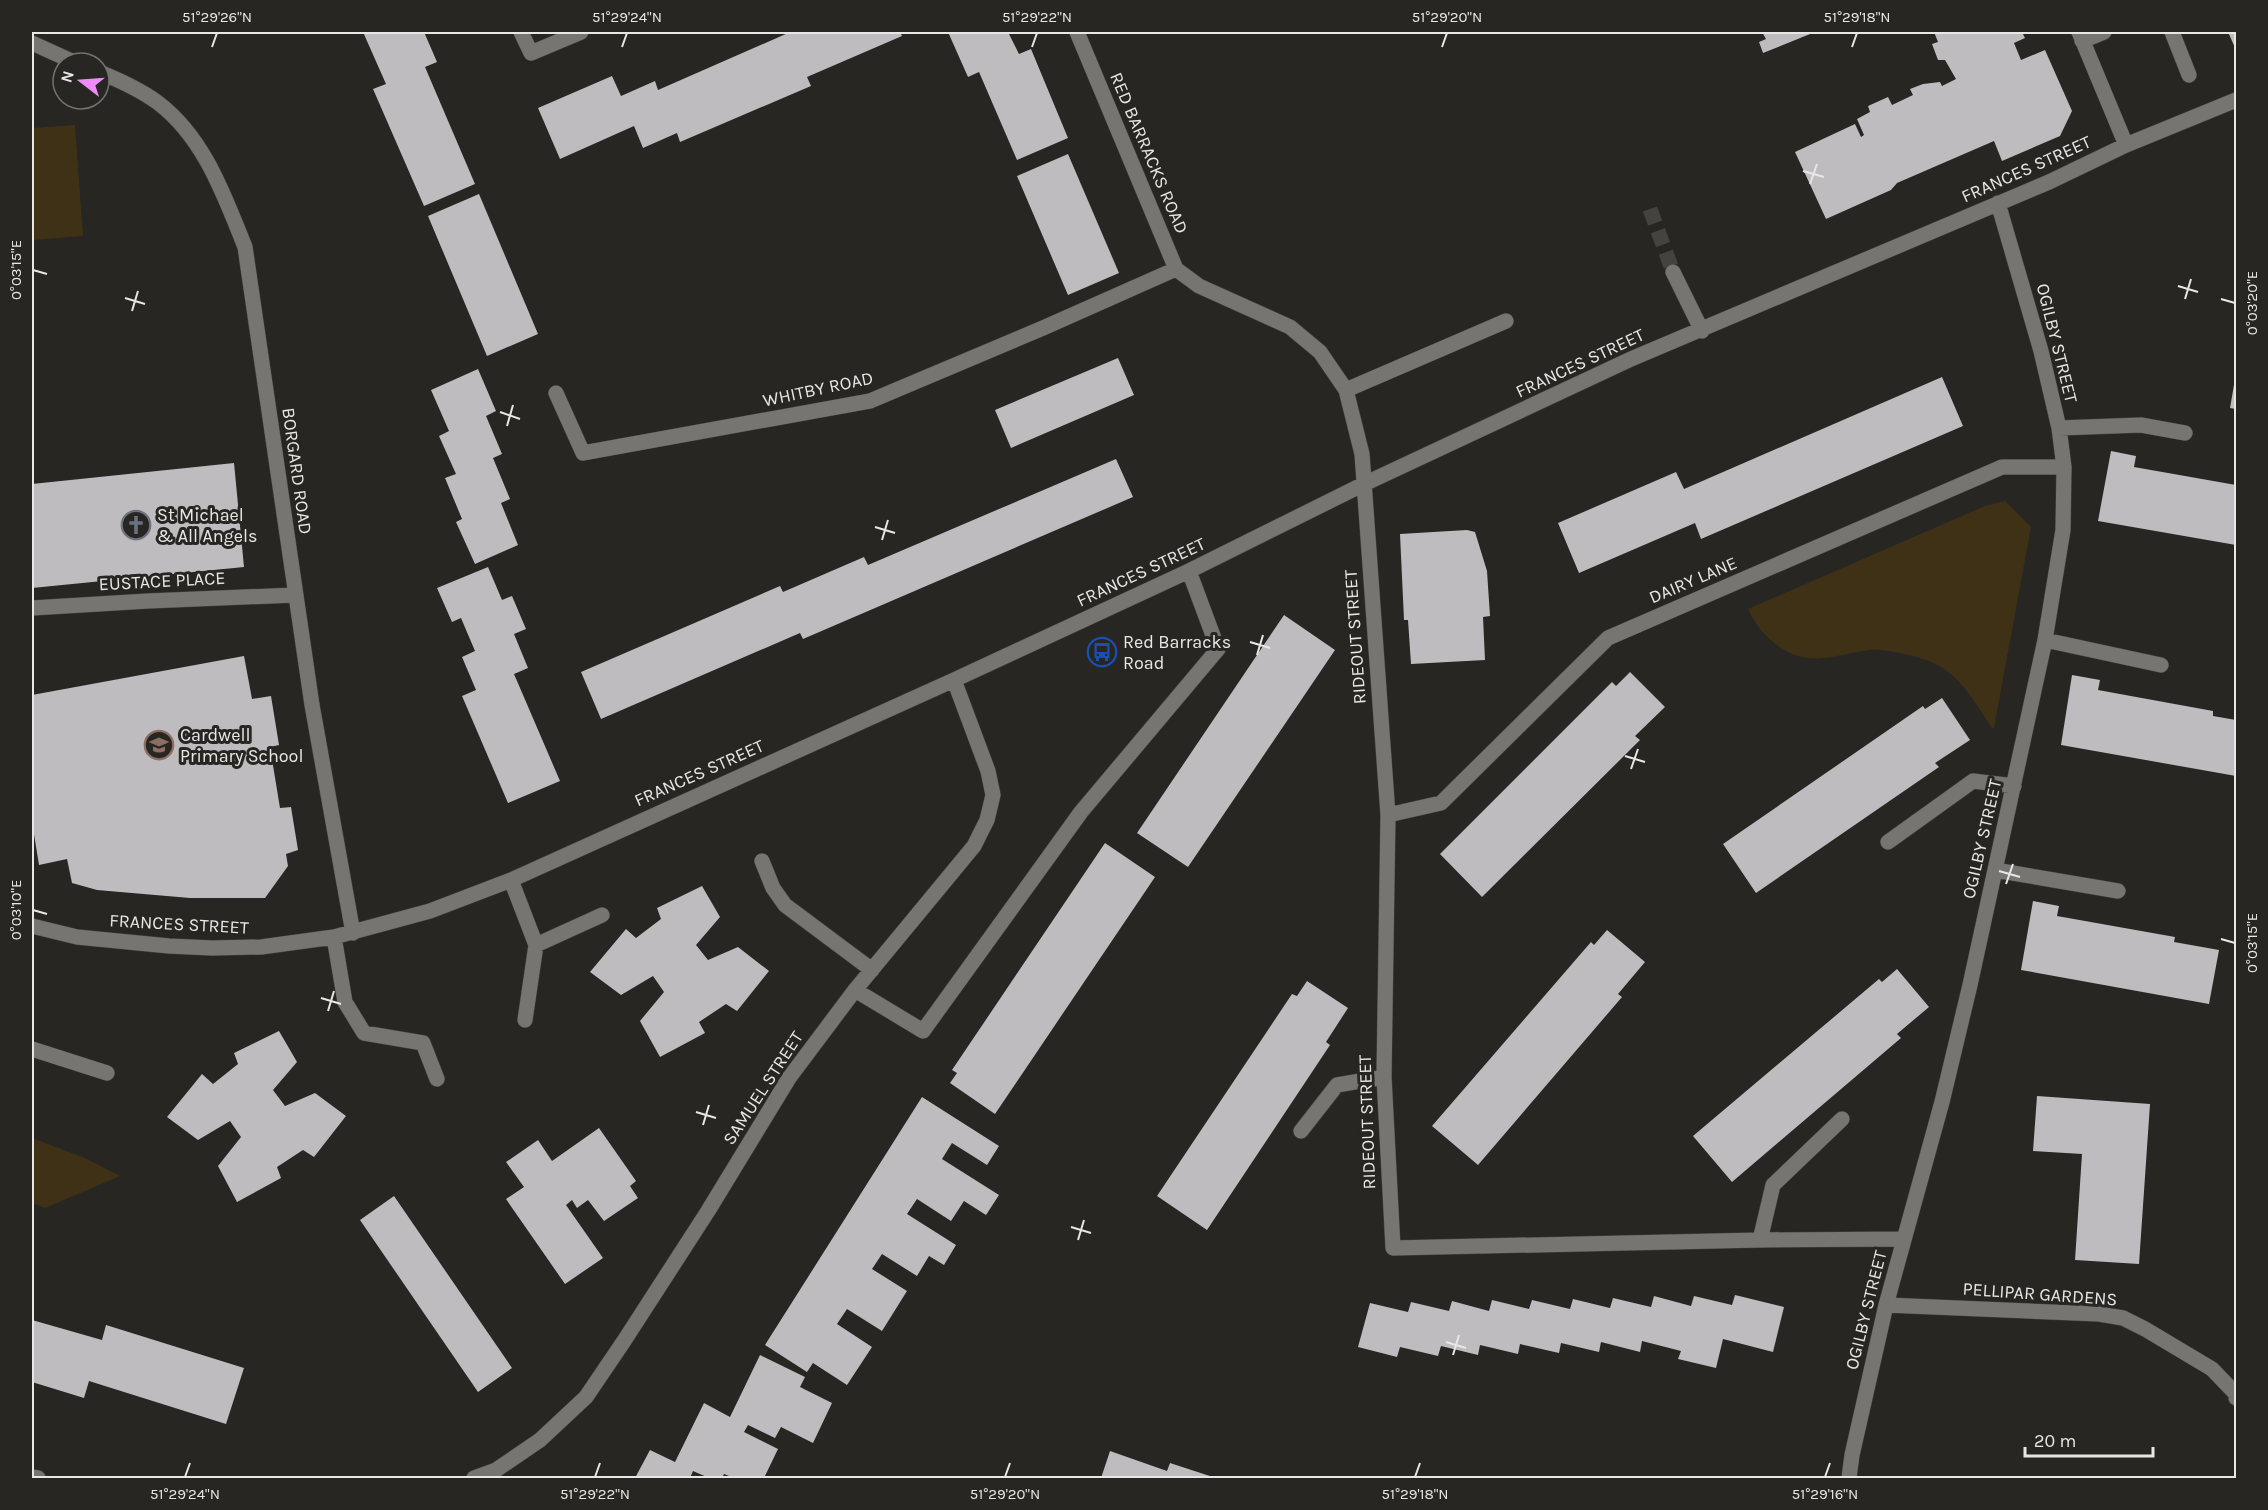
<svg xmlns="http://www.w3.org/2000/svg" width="2268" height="1510" viewBox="0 0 2268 1510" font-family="Karla,sans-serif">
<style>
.green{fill:#3f3116}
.building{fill:#bebcbf}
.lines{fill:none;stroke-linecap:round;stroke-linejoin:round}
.minor-tunnel{stroke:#444340;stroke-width:15;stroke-dasharray:15 8;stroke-linecap:butt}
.minor-casing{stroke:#444341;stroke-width:16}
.minor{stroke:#767572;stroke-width:15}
.ticks{fill:none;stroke:#e8e7e6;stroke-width:2}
.labels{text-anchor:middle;stroke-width:6;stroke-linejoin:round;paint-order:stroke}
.street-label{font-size:18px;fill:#e8e7e6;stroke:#272623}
.poi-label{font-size:18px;fill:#e8e7e6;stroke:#272623;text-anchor:start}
.neatline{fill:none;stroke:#e8e7e6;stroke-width:2}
.ticks-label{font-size:15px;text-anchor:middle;fill:#e8e7e6}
</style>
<rect width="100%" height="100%" fill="#272623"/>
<path class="green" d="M75 125 83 236 32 240V128Z
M2005 501 2031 527 1994 728H1992C1977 706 1963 679 1939 666 1925 657 1884 648 1868 650 1853 652 1838 657 1823 658 1790 662 1761 638 1748 609L1985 506Z
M32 1138 85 1158 120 1176 45 1208 32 1203Z"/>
<path class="building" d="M363 32H424L437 62 425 67 475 184 424 206 373 89 386 84Z
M787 32H900L902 36 807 77 811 86 680 142 677 133 643 148 634 126 560 159 538 108 612 76 621 96 655 81 658 90 788 33Z
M948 32H1008L1019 54 1031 49 1068 138 1017 160 979 72 968 77Z
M1762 32H1815L1763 53 1759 42 1766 39Z
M1934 32H2022L2025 38 2014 43 2021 60 2045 50 2072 111 2060 136 2002 161 1994 141 1897 183 1891 190 1826 219 1795 152 1855 124 1861 137 1864 135 1857 119 1870 112 1868 106 1888 97 1892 105 1913 95 1910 89 1923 84 1940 82 1942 86 1956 79 1945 60H1938L1932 44 1938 42Z
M2228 32H2236V50Z
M1068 154 1119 273 1068 295 1017 176Z
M479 194 538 334 487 356 428 216Z
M1118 358 1134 395 1011 448 995 410Z
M478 369 496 411 486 416 502 454 493 458 510 499 501 503 518 545 475 564 456 522 462 519 445 478 456 474 439 436 449 431 431 390Z
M1942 377 1963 426 1701 539 1695 523 1579 573 1558 523 1676 472 1684 489Z
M2235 379H2236V409L2230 408Z
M2111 451 2136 456 2134 467 2236 485V545L2098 521Z
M1116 459 1133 497 803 639 800 633 601 719 581 672 780 586 783 592 864 557 868 565Z
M234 463 244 567 32 588V484Z
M1467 530 1475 532 1487 571 1490 616 1483 617 1485 660 1411 664 1408 620H1404L1400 534Z
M488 567 502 600 512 596 526 629 514 634 528 668 514 674 560 781 508 803 462 696 476 690 462 657 475 651 461 618 452 622 437 588Z
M1284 615 1335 650 1188 867 1137 833Z
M244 656 252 699 271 696 279 745 270 747 280 808 291 807 298 850 286 854 288 866 265 898H190L97 890 72 883 67 859 39 865 32 822V695Z
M1630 672 1665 707 1635 736 1640 740 1482 897 1440 854 1612 682 1616 686Z
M2072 675 2100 680 2098 690 2213 711V716L2236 720V776L2061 745Z
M1942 698 1970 740 1935 763 1939 767 1756 893 1723 844 1923 706 1925 709Z
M1105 843 1155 877 995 1114 950 1083 957 1073 952 1070Z
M702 886 720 917 696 945 708 960 738 947 769 971 737 1011 726 1004 699 1022 705 1033 660 1057 640 1021 664 992 653 976 621 995 590 972 626 929 636 938 661 919 657 908Z
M2033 901 2059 906 2057 916 2175 937 2174 942 2219 950 2209 1004 2021 970Z
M1607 930 1645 962 1618 994 1622 997 1478 1165 1432 1126 1591 942 1594 945Z
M1897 969 1929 1007 1897 1034 1901 1038 1732 1182 1693 1136 1879 979 1882 982Z
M1307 981 1348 1008 1326 1042 1330 1045 1207 1230 1157 1196 1292 994 1297 996Z
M279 1031 297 1062 273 1090 285 1106 315 1093 346 1116 314 1157 303 1150 277 1167 281 1178 237 1202 218 1166 241 1137 230 1121 198 1140 167 1117 202 1074 213 1084 238 1064 234 1053Z
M2037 1096 2150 1104 2139 1264 2075 1260 2082 1154 2033 1151Z
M922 1097 999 1146 987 1165 952 1143 942 1159 999 1195 986 1215 964 1201 951 1221 917 1199 907 1214 956 1245 944 1265 929 1256 917 1276 882 1254 872 1269 907 1291 882 1331 847 1309 837 1324 872 1347 847 1385 813 1363 807 1372 765 1345Z
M599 1128 636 1181 630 1186 638 1198 604 1221 588 1200 577 1208 572 1200 566 1205 603 1258 565 1284 506 1199 524 1187 506 1162 538 1140 552 1161Z
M394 1196 512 1368 478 1392 360 1220Z
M1735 1295 1784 1307 1773 1352 1723 1339 1716 1368 1678 1359 1681 1351 1642 1341 1640 1352 1601 1342 1599 1352 1561 1343 1559 1353 1520 1344 1518 1354 1480 1345 1478 1355 1441 1346 1438 1356 1400 1347 1397 1357 1358 1347 1370 1303 1408 1312 1411 1302 1449 1311 1452 1301 1489 1311 1492 1300 1529 1309 1532 1300 1570 1309 1573 1299 1610 1308 1613 1298 1651 1307 1654 1296 1691 1306 1694 1296 1732 1305Z
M32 1320 102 1340 106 1325 244 1368 226 1424 89 1381 84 1398 32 1382Z
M760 1355 805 1377 800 1387 832 1403 813 1443 781 1427 775 1438 748 1425 744 1432 778 1449 764 1478H734L724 1474 722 1478H709L693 1471 690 1478H635L650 1450 675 1462 704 1403 730 1417Z
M1110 1451 1167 1471 1170 1463 1216 1478H1101Z"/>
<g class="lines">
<path class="minor-tunnel" d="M1650 209 1673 272"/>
<g class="minor-casing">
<path id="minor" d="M521 32 531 53 581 32
M1077 32 1176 269 1199 286 1290 327 1320 352 1346 390 1362 454 1388 815 1384 1077 1393 1248 1760 1240 1904 1239
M2079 32 2126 145
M2172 32 2189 75
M2082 41 2104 32
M32 43 76 63
M99 72C119 80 139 89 157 102 204 137 224 195 245 247L312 705 353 933
M1673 272 1702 331
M1346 390 1506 321
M556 393 583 453 870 401 1043 328 1176 269
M2059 428 2141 425 2185 433
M32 608 148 601 295 595
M2045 640 2161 665
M1388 815 1441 803 1608 638 2002 467H2064
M1888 842 1973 781 2014 786
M762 861 773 888 785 905 872 970
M1995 870 2118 891
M511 880 536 945 525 1020
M32 926 77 937 169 946 212 948 261 947 334 937 430 911 511 880 954 680 1189 571 1364 484 1631 359 2049 182 2126 145 2236 100
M334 937 345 1002 364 1033 423 1043 437 1079
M536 945 602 915
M855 990 923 1031 1081 812 1218 649 1189 571
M32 1049 107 1073
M1301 1131 1337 1085 1384 1077
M1760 1240 1773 1185 1842 1119
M1886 1305 2099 1314 2123 1318 2145 1329 2212 1369 2236 1394V1398
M32 1477 38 1478
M474 1478 496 1470 540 1440 586 1397 624 1341 708 1211 789 1078 855 990 974 846 987 820 993 795 988 771 954 680
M1849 1478 1852 1455 1886 1305 1942 1102 1970 985 2045 640 2063 530 2064 467 2059 428 2041 351 1998 203"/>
</g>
<use href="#minor" class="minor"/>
</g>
<path class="ticks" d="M212 47 217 33M622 47 627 33M1032 47 1037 33M1442 47 1447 33M1852 47 1857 33M1803 171 1824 177M1810 184 1817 164M33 270 47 274M2178 286 2198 292M125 298 145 304M2185 299 2191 279M2221 299 2235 303M132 311 138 291M500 412 520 419M507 426 513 405M875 527 895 533M882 540 888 520M1250 642 1270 648M1257 655 1263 635M1625 756 1645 762M1631 769 1638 749M1999 871 2020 877M2006 884 2013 864M33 910 47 914M2221 939 2235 943M321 998 341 1004M328 1011 334 991M696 1112 716 1118M703 1125 709 1105M1071 1227 1091 1233M1078 1240 1084 1220M1446 1342 1466 1348M1453 1355 1459 1335M185 1477 190 1463M595 1477 600 1463M1005 1477 1010 1463M1415 1477 1420 1463M1825 1477 1830 1463"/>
<defs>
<g id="church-ring" transform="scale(1.5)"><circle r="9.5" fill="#272623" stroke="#6b7280" stroke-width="1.5"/><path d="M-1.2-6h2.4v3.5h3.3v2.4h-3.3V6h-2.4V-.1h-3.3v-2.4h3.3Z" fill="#6b7280"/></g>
<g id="bus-ring" transform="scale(1.5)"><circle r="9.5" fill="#272623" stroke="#1a4fb4" stroke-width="1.5"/><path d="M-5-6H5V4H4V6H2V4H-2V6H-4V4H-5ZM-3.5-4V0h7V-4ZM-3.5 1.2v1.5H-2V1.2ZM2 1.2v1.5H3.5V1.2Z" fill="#1a4fb4"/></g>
<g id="school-ring" transform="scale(1.5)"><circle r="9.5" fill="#272623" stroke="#8d6e63" stroke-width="1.5"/><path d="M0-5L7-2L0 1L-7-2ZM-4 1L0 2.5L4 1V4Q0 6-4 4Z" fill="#8d6e63"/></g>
</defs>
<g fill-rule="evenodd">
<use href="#church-ring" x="136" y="525"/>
<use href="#bus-ring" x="1102" y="652"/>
<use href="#school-ring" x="159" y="745"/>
</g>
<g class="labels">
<g class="street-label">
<text transform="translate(1149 153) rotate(67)" y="6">RED BARRACKS ROAD</text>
<text transform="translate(2026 169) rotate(-24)" y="6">FRANCES STREET</text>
<text transform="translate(2057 343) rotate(76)" y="6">OGILBY STREET</text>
<text transform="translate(1580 363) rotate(-25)" y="6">FRANCES STREET</text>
<text transform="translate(818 389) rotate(-12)" y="6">WHITBY ROAD</text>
<text transform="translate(297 471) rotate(82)" y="6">BORGARD ROAD</text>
<text transform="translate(1141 572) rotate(-25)" y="6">FRANCES STREET</text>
<text transform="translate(1693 580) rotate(-23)" y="6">DAIRY LANE</text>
<text transform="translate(162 581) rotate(-3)" y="6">EUSTACE PLACE</text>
<text transform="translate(1355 637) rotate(-94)" y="6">RIDEOUT STREET</text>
<text transform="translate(699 773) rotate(-24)" y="6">FRANCES STREET</text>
<text transform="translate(1982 839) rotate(-77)" y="6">OGILBY STREET</text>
<text transform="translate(179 924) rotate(3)" y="6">FRANCES STREET</text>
<text transform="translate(763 1088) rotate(-57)" y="6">SAMUEL STREET</text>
<text transform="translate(1367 1122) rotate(-92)" y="6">RIDEOUT STREET</text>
<text transform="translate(2040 1294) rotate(4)" y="6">PELLIPAR GARDENS</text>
<text transform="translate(1866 1310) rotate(-76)" y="6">OGILBY STREET</text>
</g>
<g class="poi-label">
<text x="157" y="521">St Michael<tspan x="157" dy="21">&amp; All Angels</tspan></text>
<text x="1123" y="648">Red Barracks<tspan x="1123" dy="21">Road</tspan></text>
<text x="180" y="741">Cardwell<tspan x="180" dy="21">Primary School</tspan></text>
</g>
</g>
<rect width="2268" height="1510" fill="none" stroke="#272623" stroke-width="66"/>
<g transform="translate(81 81) rotate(287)"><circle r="28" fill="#272623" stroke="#747371" stroke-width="1.5"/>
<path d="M0-4.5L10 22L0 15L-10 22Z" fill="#ed8cf9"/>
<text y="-9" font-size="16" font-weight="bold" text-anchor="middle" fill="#e8e7e6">N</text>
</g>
<path d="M2025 1447v9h128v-9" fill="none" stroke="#e8e7e6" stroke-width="3"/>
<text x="2034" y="1447" font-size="18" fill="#e8e7e6" stroke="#272623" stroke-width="4.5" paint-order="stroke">20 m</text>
<rect x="33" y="33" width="2202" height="1444" class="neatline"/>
<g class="ticks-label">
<text x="217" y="22">51°29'26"N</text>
<text x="627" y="22">51°29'24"N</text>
<text x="1037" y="22">51°29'22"N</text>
<text x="1447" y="22">51°29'20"N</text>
<text x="1857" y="22">51°29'18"N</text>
<text transform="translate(16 270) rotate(-90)" y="5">0°03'15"E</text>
<text transform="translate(2252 303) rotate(-90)" y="5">0°03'20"E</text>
<text transform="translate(16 910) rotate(-90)" y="5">0°03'10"E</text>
<text transform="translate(2252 943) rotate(-90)" y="5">0°03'15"E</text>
<text x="185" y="1499">51°29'24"N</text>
<text x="595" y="1499">51°29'22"N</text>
<text x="1005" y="1499">51°29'20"N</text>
<text x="1415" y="1499">51°29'18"N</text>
<text x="1825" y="1499">51°29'16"N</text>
</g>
</svg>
